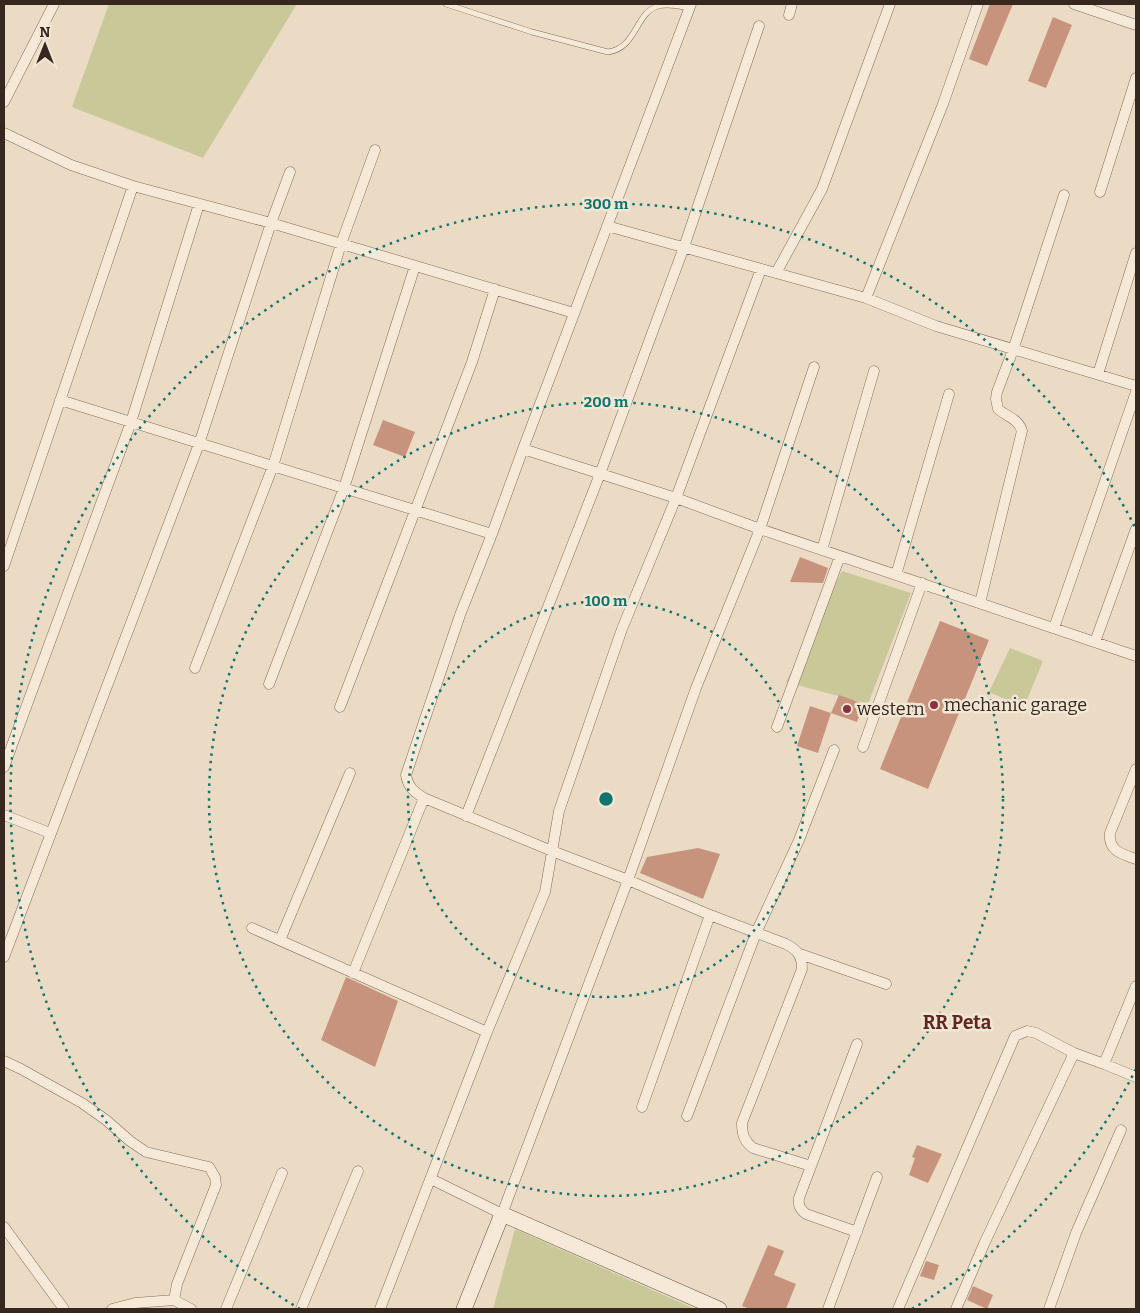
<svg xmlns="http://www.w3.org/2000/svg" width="1140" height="1313" viewBox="0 0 1140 1313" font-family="Bitter,serif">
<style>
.green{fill:#c9c899}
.building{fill:#c7937d}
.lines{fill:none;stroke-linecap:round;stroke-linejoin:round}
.lane-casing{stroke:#856d5c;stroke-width:6}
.street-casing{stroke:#856d5c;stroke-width:11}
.secondary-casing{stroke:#674e3f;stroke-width:16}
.lane{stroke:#f7e9d7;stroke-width:5}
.street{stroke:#f7e9d7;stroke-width:10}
.secondary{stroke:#f7e9d7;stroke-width:15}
.ring{fill:none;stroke:#0f766e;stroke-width:2.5;stroke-dasharray:2.5 5}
.poi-dot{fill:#90303c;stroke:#f3e6d4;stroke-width:2}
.labels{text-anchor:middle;stroke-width:5;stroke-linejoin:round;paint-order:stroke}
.poi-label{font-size:18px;fill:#36271f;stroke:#f3e6d4;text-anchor:start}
.neighbourhood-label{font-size:19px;font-weight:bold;fill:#602721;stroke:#f3e6d4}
.centre{fill:#0f766e;stroke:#f3e6d4;stroke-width:2.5}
.ring-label{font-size:15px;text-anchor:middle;font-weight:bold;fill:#0f766e;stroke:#f3e6d4;stroke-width:5;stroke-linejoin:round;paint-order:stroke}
</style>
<rect width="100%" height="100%" fill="#ebdbc5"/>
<path class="green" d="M109 4H297L203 158 72 107Z
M842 571 911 593 868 704 786 682Z
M1010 648 1043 661 1024 707 989 692Z
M515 1229 695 1309H493Z"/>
<path class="building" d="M990 4H1013L987 66 969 59Z
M1053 17 1072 25 1046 88 1028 81Z
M383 420 415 432 405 457 373 445Z
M800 557 828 568 823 583 790 582Z
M940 621 989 640 928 789 880 769Z
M839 695 864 704 857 722 831 713Z
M810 706 831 713 818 753 797 746Z
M698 848 720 854 703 899 640 873 647 857Z
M346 977 398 1001 375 1067 321 1040Z
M917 1145 942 1154 928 1183 909 1175 915 1158 912 1157Z
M768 1245 784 1251 774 1275 796 1284 786 1309H750L742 1306Z
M926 1261 939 1265 934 1280 920 1276Z
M973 1286 993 1295 987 1309 967 1300Z"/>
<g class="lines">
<g class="lane-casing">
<path id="lane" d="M446 4 532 32 608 52C637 48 635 13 658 6 668 3 679 6 689 8"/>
</g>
<g class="street-casing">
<path id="street" d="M691 4 523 449 492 534 460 615 406 775C408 787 414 792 424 798L552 851 628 880 710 915 786 944C797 950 802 955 802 969L742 1123C742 1134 744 1141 753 1148L811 1166
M1074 4 1136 25
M789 15 792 4
M4 102 54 4
M4 133 71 165 133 186 271 223 574 313
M1100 192 1136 78
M607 226 866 298 936 326 1136 386
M776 273 822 189 890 4
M866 298 943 104 978 4
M1098 374 1136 253
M60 400 492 534
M523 449 676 498 761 269
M822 550 874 371
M4 566 133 186
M896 575 949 394
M980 603 1022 431C1018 418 1007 417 998 409L996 399 997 392 1013 350 1064 195
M1054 628 1136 392
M1095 642 1136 529
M195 668 273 466 341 244 375 150
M269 684 344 488 415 266
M340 707 472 362 495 289
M777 727 840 556
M863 747 922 583
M4 767 131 422 199 204
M1136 769 1110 833C1108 851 1122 854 1136 859
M4 815 50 833
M466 816 600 474 684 247 759 26
M252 928 487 1032
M280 940 350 773
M800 954 886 984
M4 957 199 444 271 223 290 172
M353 973 424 798
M4 1061 21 1069 82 1103 106 1120 130 1141 146 1152 209 1167 215 1177 216 1185 177 1284 174 1300 191 1309
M1104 1064 1136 986
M642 1107 710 915
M687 1116 756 933 799 840 834 750
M431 1179 502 1214 628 880 696 688 760 529 814 367
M4 1227 64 1309
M857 1232 806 1214C800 1209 798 1206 799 1198L857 1044
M112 1309 135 1303 174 1300
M226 1309 282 1173
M301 1309 358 1171
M380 1309 487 1032 545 892 559 811 622 629 676 498 760 529 1136 656
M828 1309 877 1177
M898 1309 1015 1036 1027 1031 1036 1033 1074 1053 1104 1064 1136 1077
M956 1309 984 1244 1074 1053
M1049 1309 1076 1233 1121 1130"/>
</g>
<g class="secondary-casing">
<path id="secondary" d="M464 1309 502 1214 719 1309"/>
</g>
<use href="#lane" class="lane"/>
<use href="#street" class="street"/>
<use href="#secondary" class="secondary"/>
</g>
<g class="ring">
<circle cx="606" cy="799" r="198"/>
<circle cx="606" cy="799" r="397"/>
<path d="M1136 1069A595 595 0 0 1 912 1309M300 1309A595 595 0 1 1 1136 529"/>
</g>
<g class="poi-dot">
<circle cx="934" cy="705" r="5"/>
<circle cx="847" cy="709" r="5"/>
</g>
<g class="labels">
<g class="poi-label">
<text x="944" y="711">mechanic garage</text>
<text x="857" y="715">western</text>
</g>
<g class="neighbourhood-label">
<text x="957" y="1029">RR Peta</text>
</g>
</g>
<circle cx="606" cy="799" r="8" class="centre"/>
<g class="ring-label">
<text x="606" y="209">300 m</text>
<text x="606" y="407">200 m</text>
<text x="606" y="606">100 m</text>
</g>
<rect width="1140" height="1313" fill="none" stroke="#36271f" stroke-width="10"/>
<g transform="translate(45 45)" stroke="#f3e6d4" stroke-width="4" paint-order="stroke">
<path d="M0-4L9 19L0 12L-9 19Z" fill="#36271f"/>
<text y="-8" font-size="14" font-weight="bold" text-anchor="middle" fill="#36271f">N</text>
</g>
</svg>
